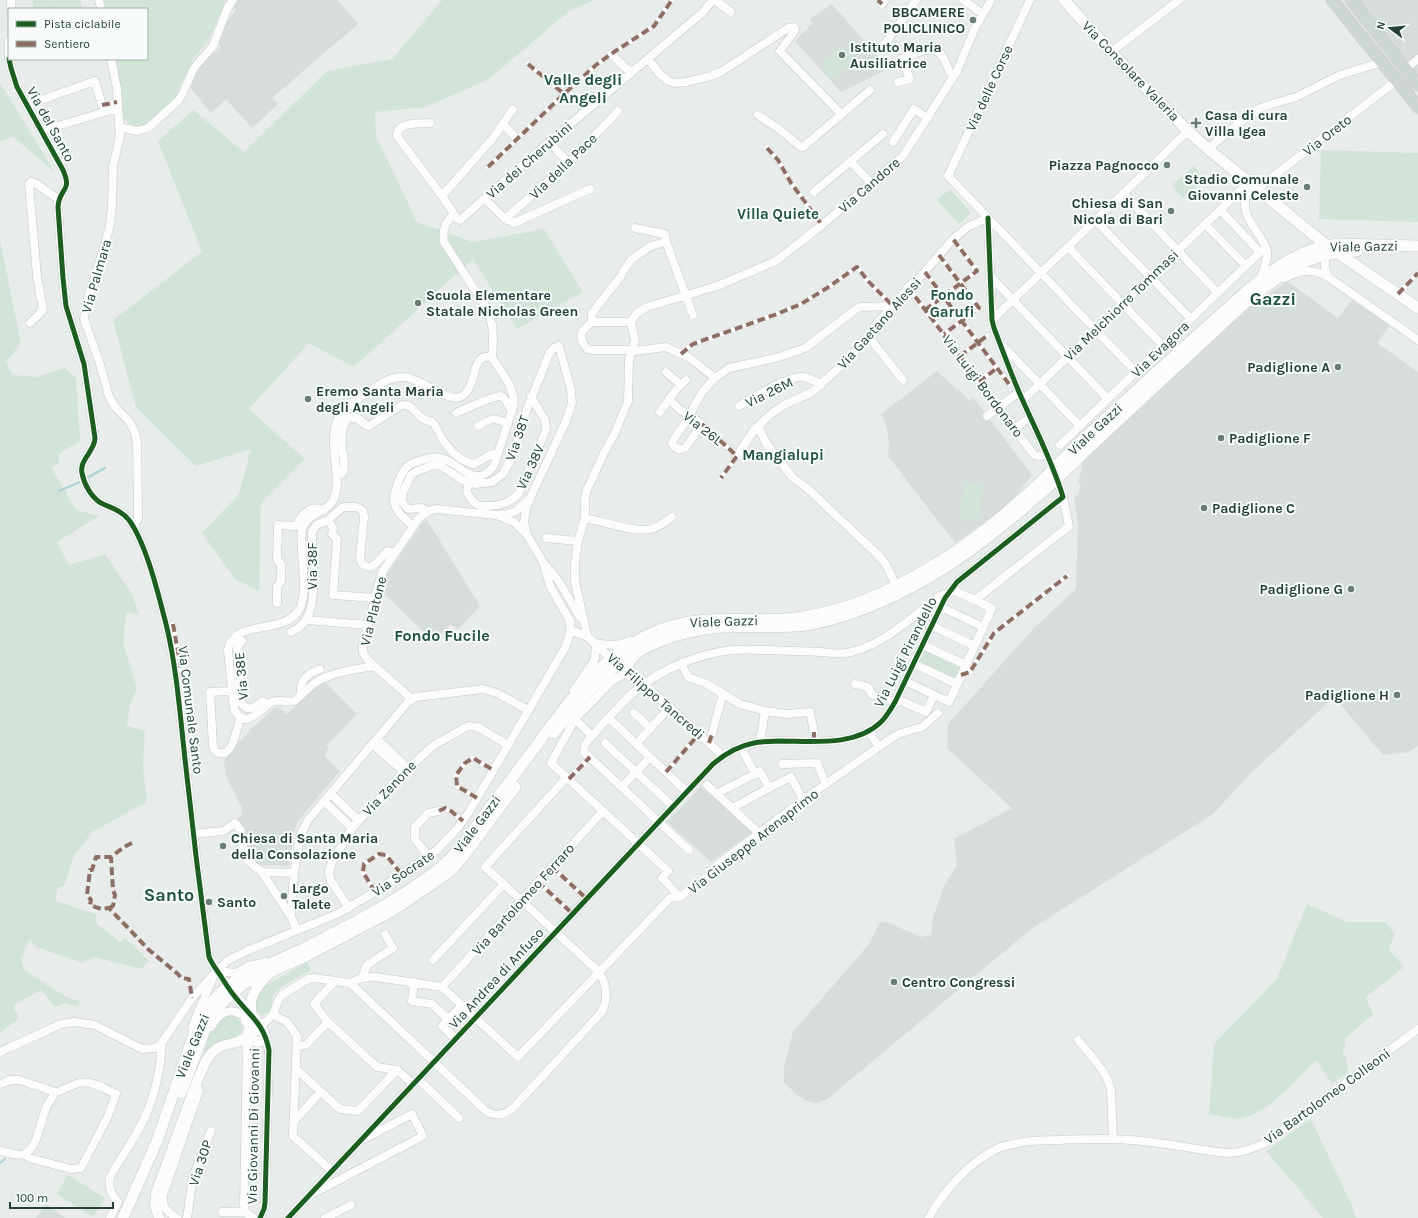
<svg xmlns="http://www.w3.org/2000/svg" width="1418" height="1218" viewBox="0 0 1418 1218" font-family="Karla,sans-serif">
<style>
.built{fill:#d6ddda}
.green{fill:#d2e4d7}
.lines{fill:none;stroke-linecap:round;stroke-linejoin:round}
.stream{stroke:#abd3d8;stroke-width:2}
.pedestrian-casing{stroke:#c5c9c7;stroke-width:6}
.minor-casing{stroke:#c5c9c7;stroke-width:9}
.tertiary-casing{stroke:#c5c9c7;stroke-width:11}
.secondary-casing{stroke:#c4cac7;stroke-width:12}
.primary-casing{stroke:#c3cac8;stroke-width:13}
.pedestrian{stroke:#fcfcfc;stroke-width:5.5}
.minor{stroke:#fcfcfc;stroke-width:8}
.tertiary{stroke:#fcfcfc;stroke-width:10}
.secondary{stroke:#fcfcfc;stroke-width:11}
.primary{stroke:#cfd7d5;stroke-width:12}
.tram{stroke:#c9cccb;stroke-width:1}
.quiet{stroke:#8d6e63;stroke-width:4;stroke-dasharray:8 4;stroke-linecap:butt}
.cycleway-casing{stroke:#f7fbf9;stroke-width:8}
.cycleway{stroke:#1b5e20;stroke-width:5}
.poi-dot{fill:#697c76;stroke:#f7fbf9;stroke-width:1.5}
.labels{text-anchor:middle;stroke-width:4;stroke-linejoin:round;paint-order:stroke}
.poi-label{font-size:14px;font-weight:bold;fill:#254038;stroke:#f7fbf9;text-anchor:start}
.street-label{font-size:14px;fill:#254038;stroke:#f7fbf9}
.neighbourhood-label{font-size:15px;font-weight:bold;fill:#215245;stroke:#f7fbf9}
.quarter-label{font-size:16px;font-weight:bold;fill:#215245;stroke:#f7fbf9}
.district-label{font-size:18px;font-weight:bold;fill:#215245;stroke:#f7fbf9}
</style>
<rect width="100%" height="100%" fill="#e8ecea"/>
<path class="built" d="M237 0H338L358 24 272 98 278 104 252 128 226 99 211 113 190 87 193 76 201 64 221 47 218 42 225 23 236 10 233 6Z
M1349 0H1418V87Z
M832 4 888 69 841 92 795 41 813 23 809 19Z
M1287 281 1338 318 1352 300 1390 325 1377 343 1418 372V746L1408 752 1383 755 1334 697 1250 774 1213 814 1031 929 826 1100 814 1103 805 1100 796 1094 784 1082V1067L793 1032 869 944 880 922 889 923 921 937 931 935 933 917 937 906 944 886 957 865 954 839 1012 808 947 748 948 724 1033 629 1076 589 1078 524 1074 496 1078 495 1081 484 1078 483 1084 459 1248 309Z
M937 371 957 390 959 389 969 401 973 397 1032 475 1014 498 991 518 955 543 888 456 889 447 887 427 881 414Z
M427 520 480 606 458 629 450 624 434 642 382 592 388 573 422 523Z
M324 681 357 714 327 745 329 747 324 756 340 771 298 821 294 832 289 866 257 865 247 851 244 830 237 819 242 815V812L241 806 226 776 224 761 228 754 252 728 277 706 287 714 310 692Z
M701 786 753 832 711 862 667 822Z
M46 1204 65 1218H36Z"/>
<path class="green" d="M32 0H54L55 1V0H80L82 9H34Z
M104 0H226L209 40 193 59 174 99 147 125 139 127 134 126 128 123 123 117 118 72 115 59H147V9H105Z
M442 0H595L569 11 489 79 426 107 375 112 376 136 417 222 473 242 544 229 583 292 517 329 473 259 354 367 309 343 249 409 305 459 261 503 259 591 235 579 202 533 239 494 251 449 196 466 136 407 113 320 202 252 158 141 193 110 244 152 327 71 392 59Z
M842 46 854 59 832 79 820 65Z
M0 83 55 172 13 137 0 141Z
M1321 150 1418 153V222L1319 219Z
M1194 166 1204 179 1183 198 1172 185Z
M950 189 971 213 959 224 937 200Z
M0 240 21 343 6 362 12 375 37 377 65 368 76 378 80 441 59 454V463L51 467 76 510 99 516 57 542 69 565 105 554 133 596 139 615 126 612 123 643 137 688 130 704 127 726 145 731 143 766 147 802 92 832 74 856 64 886 58 887 55 901 96 914 97 924 120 942 125 938 149 961 141 969 95 957 83 963 36 947 30 939 21 959 24 970 68 998 80 1001 78 1007 65 1003 55 1007 41 990 13 1006 19 1018 0 1033Z
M965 483 983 485 978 522 960 519Z
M923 645 966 665 957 684 914 664Z
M1307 904 1347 922H1385L1395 934 1389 950 1404 967 1366 997 1373 1015 1345 1038V1047L1343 1048V1053L1347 1059 1346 1060 1348 1072 1332 1084 1316 1060C1298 1078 1268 1113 1243 1118 1232 1120 1220 1116 1209 1114L1214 1044 1277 979Z
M307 962 311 970C303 975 278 987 274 994 270 1000 273 1007 269 1012L261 1015 256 1010V997L265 986Z
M230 1015C241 1018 247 1028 239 1038L216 1043 210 1048 203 1056C204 1047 213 1023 221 1018 223 1016 228 1015 230 1015Z
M1311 1119 1352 1206 1356 1218H1323L1266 1151Z
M68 1175 105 1198 93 1217 57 1194Z"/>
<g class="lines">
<path class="stream" d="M85 479 105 468
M59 491 82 481
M0 1163 5 1159"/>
<g class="pedestrian-casing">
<path id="pedestrian" d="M528 64 564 94
M102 105 117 102
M767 148 778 160 791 183 822 225
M488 167 564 94 596 65 614 52 654 26 672 0
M939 255 979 308 944 334
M925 272 1009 384
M908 287 998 407
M1398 294 1418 273
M925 310 977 271 953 239
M681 354 693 344 777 314 801 304 827 288 857 267 868 281 893 306
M960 356 987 336
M979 382 997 368
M702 424 737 456 721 478
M173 624 182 675 177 676
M961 675 970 672 994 633 1067 576
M666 772 699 734
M569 779 590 757
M477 798 457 786 456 775 465 763 473 758 493 770
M439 811 445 808 451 811 463 821
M552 867 587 899
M538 882 573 914
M375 892 363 872 364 864 379 854 386 855 402 875"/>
</g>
<g class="minor-casing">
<path id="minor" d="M11 0V9
M99 0 101 9
M715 0 731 12
M963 0 983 14
M1030 0 948 176 1136 372
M882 4 885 0
M9 41V59
M885 44 916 0
M1111 52 1179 0
M611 54 631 73
M9 59 11 68 17 87 63 170C73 193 59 187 58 207L63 278 66 306 84 364 95 438C95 451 79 460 82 473 84 484 91 497 101 503 111 508 121 510 129 520 147 545 159 597 167 628 177 671 180 715 185 759 192 825 200 891 209 957L212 964 228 986
M111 59 117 88 120 136 113 166 112 206 110 225 102 254 86 304 84 319 99 361 109 396 115 407 129 421 135 432 137 443 138 511V518L134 529
M648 59 659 73 668 81 675 83 686 82 711 76 724 70 788 28 794 27 795 29 794 32 780 51 841 114
M1406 69 1418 59
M898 82 910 79 902 59C914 54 934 42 943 57 947 64 948 71 953 77
M27 105 95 81 102 105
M758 115 779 129 801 147H803L870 90
M430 123C420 124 397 121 397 136L442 196 457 219 460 220 549 142 702 13 713 0
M503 124 517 139
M119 127 137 131 148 128 178 101 183 93 194 68 213 46 227 9 233 0
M41 131 118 108
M549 142 569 163
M893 142 914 109 928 118
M1208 149 1234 127 1258 109 1269 105 1296 97 1340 75 1382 62
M850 161 871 183
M1248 183C1242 209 1244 214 1259 235 1262 240 1266 246 1267 252 1268 261 1263 271 1260 279
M1257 189 1397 80
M814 192 883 134
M1123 193 1218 293
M442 196 493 138 513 109
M485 199 505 219 514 223 590 189
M454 214C446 221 442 231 444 242L487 309 492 324 493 340 492 358
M505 219 569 163 618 111
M1095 220 1191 319
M1205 224 1246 266
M635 228 665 234 666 242 693 315
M666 242 651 246 639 254 631 260 624 270 621 276 592 313V322L584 329 581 335 582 341 587 349 593 350H626L635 351 666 347 690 358 715 378
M1068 247 1163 346
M1325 252V267L1328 277
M990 276 1108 399
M1284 278C1302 270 1311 268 1328 277L1418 340
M992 320 1188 131
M592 322H631
M631 322 637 313 647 307 717 286 776 261 822 225 903 156 957 71 974 30 991 0
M30 323 43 310 37 276 29 184 31 182C41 184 49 195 59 199
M868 336 903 380
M1003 346 1080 426
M666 372 681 385
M669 399 679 409 702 424 685 448C679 451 675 448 672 443L673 440 690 416 694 406 703 391 715 378 729 368 779 357 805 348 859 307 893 306
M1023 400 1249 182
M739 406C753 398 788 375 804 377 810 378 816 382 821 385
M998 407 1034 455 1040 456 1047 452
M660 412 675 391 686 380
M456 413C462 410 497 395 501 396 506 398 509 408 512 412
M987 416 1019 392
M478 426C491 418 493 417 508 424
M758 426 766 443 793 478 807 488 876 553 885 563 896 585
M1015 429 1025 421
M1060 445 1260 252 1220 210
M737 456 754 430 772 413 784 405 812 392 851 357 877 323 893 306 908 287 921 276 953 239 969 226 988 218
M337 475 342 474C350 463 333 439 348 418H357L366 425 369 426 402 405C413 404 414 413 422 418 425 421 430 420 433 423 437 427 439 433 441 437 449 450 459 461 474 464L490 455 498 453
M470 483C467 489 465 491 470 497 471 499 473 502 476 504 480 506 484 506 488 506 501 506 511 502 519 493L546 430 545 420 531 397
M428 511 422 508 408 509 402 502V495L411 475 417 471 434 465 441 466 462 480 475 484 492 482 503 474 511 459 527 409 550 352 554 348 559 346 571 390 572 403 566 421 527 505 524 522 527 535
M499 516 514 522 527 535 543 562 558 580 580 617 582 619
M585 518C601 521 636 533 651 529 659 527 666 521 672 517
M328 520 333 528 332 534 337 539 333 595 374 598
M413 526C404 518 392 509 394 496 396 487 401 472 408 466 413 462 420 461 426 459 432 457 437 456 444 459 462 465 474 490 494 466L513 407C517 392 503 374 495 362L492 358
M546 538 578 541
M975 600 1069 526 1063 497
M277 603V587L281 581V564L277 559 278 525 296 526C302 514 310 504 324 510
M941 607 983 627
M307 620 368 625
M932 626 975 646
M571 630 588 637 614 662
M291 632C298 629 304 624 307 618 318 599 311 555 312 532L316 525 328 520 343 507H357L363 511 364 517 360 557 362 564C374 573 379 557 388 551L395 553
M588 637 586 630 575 582V563L578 541 585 518V501L586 492 604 453 615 433 628 401 629 359 635 341 631 322
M242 641 239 644 237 650 241 703C251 715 255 704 263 701L268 705
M596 643C608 645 617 647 629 641
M923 645 966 665
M914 664 957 684
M682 665 688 677 705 683 740 704 765 711 787 714 810 712 814 732
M375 666C357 669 333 672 318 681 309 686 303 695 294 701 287 703 279 699 272 702 261 707 246 733 234 709L228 650C234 617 286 637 300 608 309 590 299 550 302 529 308 511 330 513 335 496 338 487 337 478 336 469 332 427 330 415 368 392 379 385 390 376 404 377 421 378 446 402 460 397 478 391 470 349 492 358
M622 670 636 682 644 684 723 756
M626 673 612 681 575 719 551 763 668 871 662 878 680 897
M633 679C629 669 627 664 636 656
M905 681 949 702 992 608 951 589
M855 684 868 687 872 695 895 702
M574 690 594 661 595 656 596 643
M232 691 210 692 213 746 216 752C234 761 236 726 241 717
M301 695C299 682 307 673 320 669
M412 699 369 661 363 653V644L380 579 384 569 419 518 428 511 437 509 496 515 507 514 516 511 528 500
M897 699 926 712 934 695
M634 713 650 728
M609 718 687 792
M575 719 592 736
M868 731 879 747
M712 734 723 693
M377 739 408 768
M760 742 765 711
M605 743 668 802
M372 744 404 772
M636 744 670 707
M741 747 755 774 760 771 769 788 791 777 803 800
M782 764 817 763 826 784
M707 785 760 834
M622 787 650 757
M331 794 358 820
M716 794 755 774
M324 801 352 828
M732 808 769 788
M193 834 223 831 235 823 241 831 245 858 254 866 262 872 294 873
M689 850 584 752 585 744C601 726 617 707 635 691 661 669 698 654 732 650 744 649 756 650 769 650 786 651 803 651 820 652 831 653 840 655 851 652 885 644 912 617 940 596L948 593
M429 857 415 839V827L428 813 439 811
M262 872 291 917
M349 908 331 881 329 872 332 862 352 828 404 772 434 745 468 726 478 727 508 745
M297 930 291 917 294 873 300 836 308 820 408 702 416 697 483 689 497 693 528 710
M433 960 504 884
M217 971 236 973 249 966 265 962
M362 978 367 965 393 948 385 934
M335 981 314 1004 328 1022 377 1067 397 1070
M414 982 412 1001 432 1004 448 1019 442 1026 456 1039
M350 983 485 1110C496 1118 505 1115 514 1107L600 1014C609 1002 607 984 599 972L485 867 567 777
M442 987 603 811
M273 1015 287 1022 297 1036 293 1136 332 1171
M448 1019 462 1005
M192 1027 212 980
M211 1027C219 1013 229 1006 244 1016
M257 1029 273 1015 278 1001 282 995 308 979 314 978 350 983 362 978 376 977 442 987 518 1057 670 898 680 897 713 872 717 865 803 800 893 737 901 733 922 727 938 713
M1078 1040C1090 1055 1107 1071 1111 1090L1113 1139
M297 1047 307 1044 328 1022
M247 1048 244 1204 245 1212 253 1218
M0 1052 61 1024 74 1022 95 1025 142 1049 155 1048 161 1044 192 998 217 971 227 961 249 950 337 914 375 892 437 850 456 830 469 812 566 646 571 630 570 628V621L550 586 543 562
M296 1069 340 1109 358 1111 397 1070
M397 1070 413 1084
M418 1079 459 1118
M0 1084 11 1080H20L55 1092C63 1091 69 1086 76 1084 90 1079 103 1088 116 1094L108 1116 81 1168 71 1169 29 1158 25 1154
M294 1121 316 1097
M0 1151C7 1152 17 1157 24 1154 37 1150 41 1119 46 1108 48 1101 53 1099 55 1092
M314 1193 423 1136 412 1114 366 1138
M222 1212H245
M110 1218 118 1202C111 1194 108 1188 110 1177 121 1157 135 1139 144 1119 154 1098 162 1067 161 1044
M177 1218C167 1212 162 1207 163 1195L199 1091 198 1088
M187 1218 193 1177 211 1131
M260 1218 264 1209 265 1203 269 1050 265 1034V1032
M288 1218 713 764C726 753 738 746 754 743 762 741 770 742 778 741 812 741 855 747 881 722 887 716 891 709 895 702L945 598 957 582 1063 497C1052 460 1034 427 1019 392 1010 371 1002 349 994 328L992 320 988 218
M325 1218 351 1205
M929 1218C942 1192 973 1158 1001 1147 1019 1141 1038 1140 1057 1140 1082 1139 1106 1138 1130 1140 1163 1142 1196 1150 1229 1153 1242 1152 1253 1149 1265 1143L1418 1029"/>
</g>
<g class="tertiary-casing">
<path id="tertiary" d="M229 988C239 1003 260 1019 265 1036L262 1041 258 1042 253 1040 251 1028 246 1021
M252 1015C247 996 259 984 271 972
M247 1048 248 1032
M159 1218 155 1205 156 1193 196 1084 205 1063 210 1055 216 1049 222 1046 237 1042 252 1034 256 1030H261L263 1032"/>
</g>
<g class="secondary-casing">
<path id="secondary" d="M1064 0 1111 52 1188 131 1208 149 1326 245 1418 308
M554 733C600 671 644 633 723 627 753 625 783 629 812 624 852 616 891 599 926 579 968 555 1005 525 1041 493 1059 478 1076 460 1093 444 1144 397 1195 350 1245 303 1282 273 1308 252 1357 251
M181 1093 207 1024 216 1009 227 998 243 984 306 956 392 911 432 884 451 870 463 857 515 787
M123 1218 157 1141 196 1028C220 976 258 971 305 948 352 924 400 900 441 867 460 851 473 830 487 811 505 788 522 765 539 742 570 699 602 656 652 633 697 613 736 622 783 619 840 616 895 590 942 560 976 539 1007 513 1036 486 1049 474 1060 461 1073 449 1128 397 1184 347 1240 297 1268 272 1300 247 1339 244L1418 246"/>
</g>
<g class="primary-casing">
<path id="primary" d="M1332 0 1418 107
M1351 0 1418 85"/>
</g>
<use href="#pedestrian" class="pedestrian"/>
<use href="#minor" class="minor"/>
<use href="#tertiary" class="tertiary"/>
<use href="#secondary" class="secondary"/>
<use href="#primary" class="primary"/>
<path class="tram" d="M1340 0 1418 98"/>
<path class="quiet" d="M878 0 882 4
M528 64 564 94
M102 105 117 102
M767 148 778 160 791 183 822 225
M488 167 564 94 596 65 614 52 654 26 672 0
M939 255 979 308 944 334
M925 272 1009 384
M908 287 998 407
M1398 294 1418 273
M925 310 977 271 953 239
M681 354 693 344 777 314 801 304 827 288 857 267 868 281 893 306
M960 356 987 336
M979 382 997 368
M702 424 737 456 721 478
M173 624 182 675 177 676
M961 675 970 672 994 633 1067 576
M814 732V741
M709 743 712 734
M666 772 699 734
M569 779 590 757
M477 798 457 786 456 775 465 763 473 758 493 770
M439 811 445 808 451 811 463 821
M132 843 124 847 111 857H96L92 870H90L87 895 91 900 90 905 101 909 109 908 149 950 178 974 181 978 189 979 192 998
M552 867 587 899
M538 882 573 914
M375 892 363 872 364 864 379 854 386 855 402 875
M109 908 113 906 115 895 113 890 111 857"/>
<g class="cycleway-casing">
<path id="cycleway" d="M9 59 11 68 17 87 63 170C73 193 59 187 58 207L63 278 66 306 84 364 95 438C95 451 79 460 82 473 84 484 91 497 101 503 111 508 121 510 129 520 147 545 159 597 167 628 177 671 180 715 185 759 192 825 200 891 209 957 212 964 216 969 220 975 225 983 230 991 236 998 251 1017 264 1024 269 1050L265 1203 264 1209 260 1218
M288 1218 713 764C726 753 738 746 754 743 762 741 770 742 778 741 812 741 855 747 881 722 887 716 891 709 895 702L945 598 957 582 1063 497C1052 460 1034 427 1019 392 1010 371 1002 349 994 328L992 320 988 218"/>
</g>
<use href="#cycleway" class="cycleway"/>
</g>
<g class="poi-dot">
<circle cx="973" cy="20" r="4"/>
<circle cx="842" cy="55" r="4"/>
<path d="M1194 117h4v4h4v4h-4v4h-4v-4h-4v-4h4z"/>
<circle cx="1167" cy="165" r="4"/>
<circle cx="1307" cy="187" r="4"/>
<circle cx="1171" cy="211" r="4"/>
<circle cx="418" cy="303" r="4"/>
<circle cx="1338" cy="367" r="4"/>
<circle cx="308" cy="399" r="4"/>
<circle cx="1221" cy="438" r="4"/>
<circle cx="1204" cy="508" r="4"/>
<circle cx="1351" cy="589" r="4"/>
<circle cx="1397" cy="695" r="4"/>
<circle cx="223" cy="846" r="4"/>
<circle cx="284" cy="896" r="4"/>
<circle cx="209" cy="902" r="4"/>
<circle cx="894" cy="982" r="4"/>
</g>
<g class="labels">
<g class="poi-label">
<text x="965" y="17" text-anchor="end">BBCAMERE<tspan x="965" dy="16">POLICLINICO</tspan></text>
<text x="850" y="52">Istituto Maria<tspan x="850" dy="16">Ausiliatrice</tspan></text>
<text x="1205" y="120">Casa di cura<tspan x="1205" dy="16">Villa Igea</tspan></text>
<text x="1159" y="170" text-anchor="end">Piazza Pagnocco</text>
<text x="1299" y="184" text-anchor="end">Stadio Comunale<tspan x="1299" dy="16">Giovanni Celeste</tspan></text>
<text x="1163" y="208" text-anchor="end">Chiesa di San<tspan x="1163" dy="16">Nicola di Bari</tspan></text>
<text x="426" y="300">Scuola Elementare<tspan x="426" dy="16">Statale Nicholas Green</tspan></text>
<text x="1330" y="372" text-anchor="end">Padiglione A</text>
<text x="316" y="396">Eremo Santa Maria<tspan x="316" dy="16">degli Angeli</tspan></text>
<text x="1229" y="443">Padiglione F</text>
<text x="1212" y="513">Padiglione C</text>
<text x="1343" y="594" text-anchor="end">Padiglione G</text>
<text x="1389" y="700" text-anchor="end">Padiglione H</text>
<text x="231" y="843">Chiesa di Santa Maria<tspan x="231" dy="16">della Consolazione</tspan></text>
<text x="292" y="893">Largo<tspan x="292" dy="16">Talete</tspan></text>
<text x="217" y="907">Santo</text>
<text x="902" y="987">Centro Congressi</text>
</g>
<g class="street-label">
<text transform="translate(1131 71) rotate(46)" y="5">Via Consolare Valeria</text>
<text transform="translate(989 88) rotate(-65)" y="5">Via delle Corse</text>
<text transform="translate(51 124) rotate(61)" y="5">Via del Santo</text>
<text transform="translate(1327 135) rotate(-38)" y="5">Via Oreto</text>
<text transform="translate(529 160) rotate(-41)" y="5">Via dei Cherubini</text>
<text transform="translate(563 166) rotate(-44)" y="5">Via della Pace</text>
<text transform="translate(869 185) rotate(-41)" y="5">Via Candore</text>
<text transform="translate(1364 246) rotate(-1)" y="5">Viale Gazzi</text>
<text transform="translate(96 276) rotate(-74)" y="5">Via Palmara</text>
<text transform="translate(1121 305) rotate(-44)" y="5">Via Melchiorre Tommasi</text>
<text transform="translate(879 323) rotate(-48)" y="5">Via Gaetano Alessi</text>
<text transform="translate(1160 349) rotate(-44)" y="5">Via Evagora</text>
<text transform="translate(983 386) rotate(53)" y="5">Via Luigi Bordonaro</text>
<text transform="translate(769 392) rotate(-26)" y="5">Via 26M</text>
<text transform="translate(703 428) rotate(38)" y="5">Via 26L</text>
<text transform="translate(1095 429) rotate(-43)" y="5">Viale Gazzi</text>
<text transform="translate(517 438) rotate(-71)" y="5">Via 38T</text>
<text transform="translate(530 467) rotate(-65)" y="5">Via 38V</text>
<text transform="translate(312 566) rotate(-90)" y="5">Via 38F</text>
<text transform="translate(373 611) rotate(-76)" y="5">Via Platone</text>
<text transform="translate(724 621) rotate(-2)" y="5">Viale Gazzi</text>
<text transform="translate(905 652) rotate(-63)" y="5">Via Luigi Pirandello</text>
<text transform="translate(241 676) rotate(-95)" y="5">Via 38E</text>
<text transform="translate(656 696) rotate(41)" y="5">Via Filippo Tancredi</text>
<text transform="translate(191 710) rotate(83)" y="5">Via Comunale Santo</text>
<text transform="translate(389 788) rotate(-46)" y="5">Via Zenone</text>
<text transform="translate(477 824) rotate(-53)" y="5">Viale Gazzi</text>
<text transform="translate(753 841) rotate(-38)" y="5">Via Giuseppe Arenaprimo</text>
<text transform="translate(403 873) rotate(-34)" y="5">Via Socrate</text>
<text transform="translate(523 899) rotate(-48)" y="5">Via Bartolomeo Ferraro</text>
<text transform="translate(496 978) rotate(-47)" y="5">Via Andrea di Anfuso</text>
<text transform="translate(192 1046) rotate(-68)" y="5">Viale Gazzi</text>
<text transform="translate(1327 1096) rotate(-36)" y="5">Via Bartolomeo Colleoni</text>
<text transform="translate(253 1126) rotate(-89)" y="5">Via Giovanni Di Giovanni</text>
<text transform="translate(200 1163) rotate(-72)" y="5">Via 30P</text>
</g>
<g class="neighbourhood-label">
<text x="778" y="219">Villa Quiete</text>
<text x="952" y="300">Fondo<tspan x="952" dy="17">Garufi</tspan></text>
<text x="783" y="460">Mangialupi</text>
</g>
<g class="quarter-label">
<text x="583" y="85">Valle degli<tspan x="583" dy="18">Angeli</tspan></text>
<text x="442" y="641">Fondo Fucile</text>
</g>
<g class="district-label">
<text x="1273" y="305">Gazzi</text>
<text x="169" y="901">Santo</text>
</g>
</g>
<rect x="8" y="8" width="140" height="52" fill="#f7fbf9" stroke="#a3b0ac"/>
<rect x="16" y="21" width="20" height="6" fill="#1b5e20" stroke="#a3b0ac"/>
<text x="44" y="28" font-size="12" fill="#254038">Pista ciclabile</text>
<rect x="16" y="41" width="20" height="6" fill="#8d6e63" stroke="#a3b0ac"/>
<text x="44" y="48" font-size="12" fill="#254038">Sentiero</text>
<g transform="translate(1390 28) rotate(286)" stroke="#f7fbf9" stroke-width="3" paint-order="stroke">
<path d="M0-3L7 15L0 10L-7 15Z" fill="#254038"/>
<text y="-6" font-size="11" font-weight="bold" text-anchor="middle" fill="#254038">N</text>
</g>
<path d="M10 1202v6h103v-6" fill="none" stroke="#254038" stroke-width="2"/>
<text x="16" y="1202" font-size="12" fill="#254038" stroke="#f7fbf9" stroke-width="3" paint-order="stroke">100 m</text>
</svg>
